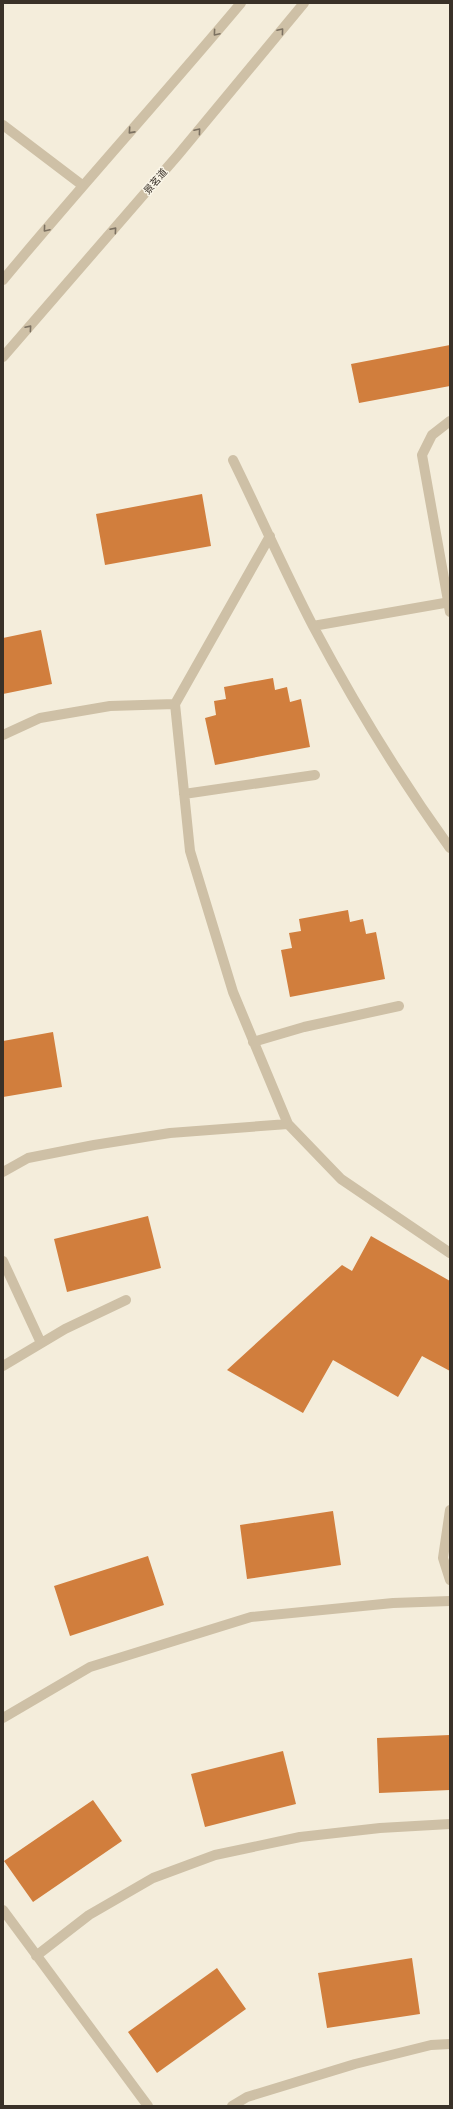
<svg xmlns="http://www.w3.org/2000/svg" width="453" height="2109" viewBox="0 0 453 2109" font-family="Overpass,'Noto Sans SC',sans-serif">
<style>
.building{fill:#d17e3d}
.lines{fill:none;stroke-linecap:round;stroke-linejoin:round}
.minor{stroke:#cec0a6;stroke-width:10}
.oneway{stroke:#7c7161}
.labels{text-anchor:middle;stroke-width:3;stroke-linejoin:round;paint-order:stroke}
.street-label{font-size:10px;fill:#393128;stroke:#fbf6e8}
</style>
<rect width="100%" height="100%" fill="#f4eddb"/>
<path class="building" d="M450 345V386L359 403 351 364Z
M202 494 211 546 105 565 96 514Z
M41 630 52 684 3 694V638Z
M273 678 275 690 287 687 290 702 301 699 310 747 215 765 205 718 216 715 214 701 226 699 224 687Z
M348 910 350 922 363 919 366 934 376 932 385 979 290 997 281 950 292 948 289 933 301 931 299 919Z
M53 1032 62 1087 3 1097V1041Z
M148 1216 161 1268 67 1292 54 1239Z
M371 1236 450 1281V1371L422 1356 398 1397 333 1360 303 1413 227 1370 342 1265 352 1271Z
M333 1511 341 1565 247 1579 240 1525Z
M148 1556 164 1605 70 1636 54 1586Z
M450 1735V1790L379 1793 377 1738Z
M283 1751 296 1804 205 1827 191 1774Z
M93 1800 122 1841 33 1902 4 1861Z
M412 1958 420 2014 327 2028 318 1973Z
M217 1968 246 2009 157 2073 128 2032Z"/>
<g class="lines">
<path class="minor" d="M3 125 82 185
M3 280C81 186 163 96 241 3
M3 357 178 155 304 3
M450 421 432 435 422 455 450 612
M233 460C260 515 285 572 313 626 354 703 399 777 450 848
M270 536 175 704 190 851 233 992 288 1124 341 1179 450 1253
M313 626 450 602
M3 735 40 718 110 706 175 704
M184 794 315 775
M253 1042 304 1027 399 1006
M3 1172 28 1158 94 1145 170 1133 288 1124
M3 1261 41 1343
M3 1366 65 1329 126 1300
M450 1510 443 1558 450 1580
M3 1718 90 1667 251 1617 393 1603 450 1601
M3 1910 148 2106
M36 1956 89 1915 153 1878 215 1855 300 1837 380 1828 450 1824
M232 2106 247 2097 355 2064 431 2045 450 2044"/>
</g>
<defs><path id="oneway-chevron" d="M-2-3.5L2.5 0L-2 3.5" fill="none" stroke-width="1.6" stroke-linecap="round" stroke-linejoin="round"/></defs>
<g class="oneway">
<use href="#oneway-chevron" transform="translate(281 31) rotate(-50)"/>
<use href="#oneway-chevron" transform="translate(216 33) rotate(130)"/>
<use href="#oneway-chevron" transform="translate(131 131) rotate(132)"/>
<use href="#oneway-chevron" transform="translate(198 131) rotate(-50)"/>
<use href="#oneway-chevron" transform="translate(46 229) rotate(130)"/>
<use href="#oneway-chevron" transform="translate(114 230) rotate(-49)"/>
<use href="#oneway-chevron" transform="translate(29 328) rotate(-49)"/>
</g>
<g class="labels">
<g class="street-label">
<text transform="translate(155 181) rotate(-49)" y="4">景茗道</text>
</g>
</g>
<rect width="453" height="2109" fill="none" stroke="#393128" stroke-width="8"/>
</svg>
